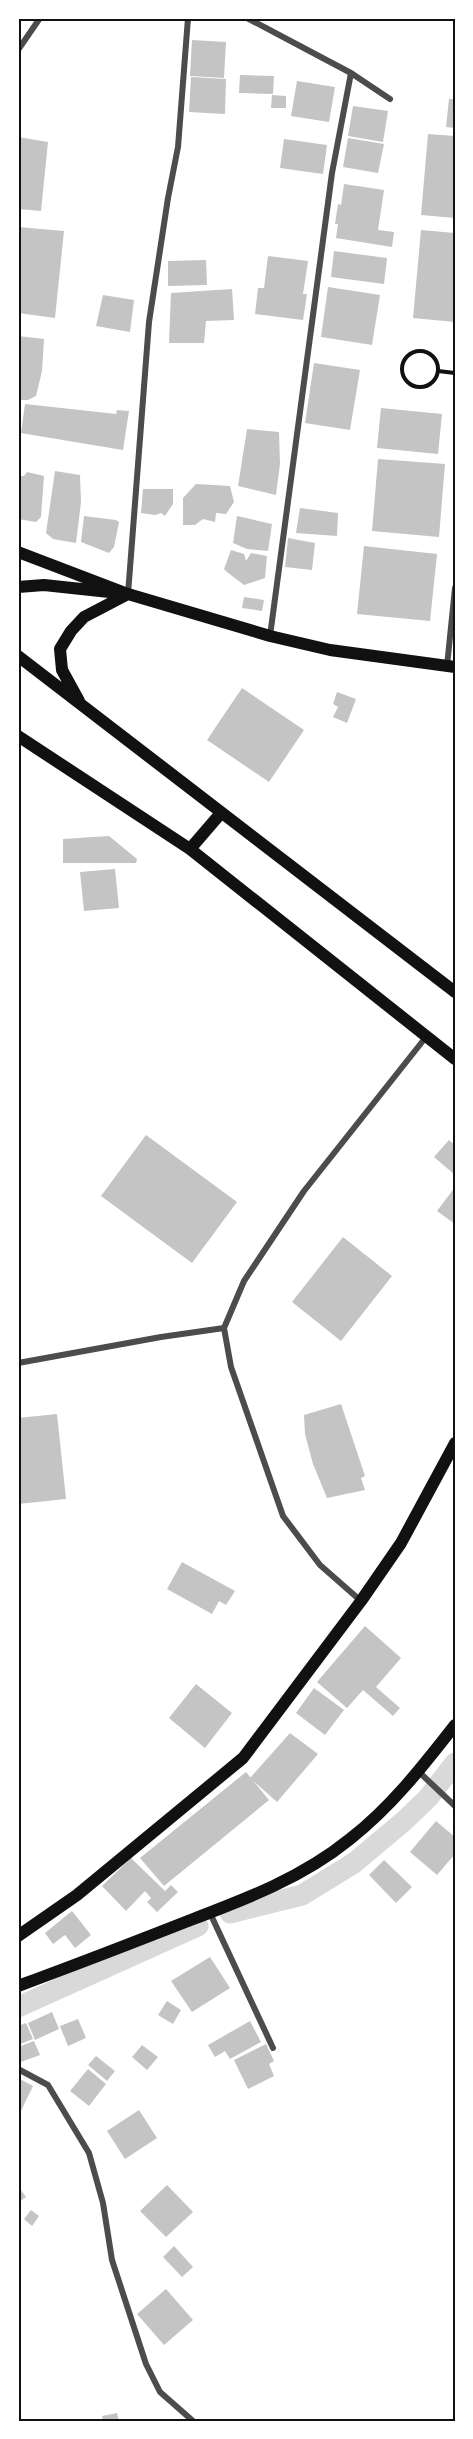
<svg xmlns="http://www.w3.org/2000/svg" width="473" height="2439" viewBox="0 0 473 2439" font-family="Commissioner,sans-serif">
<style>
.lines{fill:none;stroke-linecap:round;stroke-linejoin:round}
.canal{stroke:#d9d9d9;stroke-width:21}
.building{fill:#c4c4c4}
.path{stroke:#111;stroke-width:4}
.minor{stroke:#4c4c4c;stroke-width:6}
.secondary{stroke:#111;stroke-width:12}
.neatline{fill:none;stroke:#111;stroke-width:2}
</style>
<rect width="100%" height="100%" fill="#fff"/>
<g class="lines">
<path class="canal" d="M230 1913 302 1895 354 1863 404 1821 428 1798 455 1763
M18 2007 198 1926"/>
</g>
<path class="building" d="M192 40 226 42 224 78 190 76Z
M240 75 274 76 273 94 239 93Z
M191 77 226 79 225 114 189 112Z
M297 81 335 87 329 122 291 116Z
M272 95 286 96V108H271Z
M449 99H455V128L446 127Z
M353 106 388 111 383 142 348 136Z
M428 134 455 136V218L421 215Z
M18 137 48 142 41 211 18 209Z
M348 138 384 144 378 173 343 167Z
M284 139 327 145 323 174 280 168Z
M344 184 384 190 378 230 394 232 392 247 336 238 338 224H335L338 204 341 205Z
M18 227 64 231 55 318 18 313Z
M421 230 455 233V322L413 318Z
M334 251 387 258 384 284 331 277Z
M268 256 308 261 303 294H307L303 320 255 314 258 288H264Z
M206 260 207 285 168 286V261Z
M328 287 380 295 372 345 321 337Z
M232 289 234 320 206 321 204 343H169L171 293Z
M103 295 134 300 130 332 96 326Z
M18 336 44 339 42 371 36 396 28 400H18Z
M314 363 360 370 350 430 305 423Z
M25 404 116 414 117 410 129 411 123 450 21 433Z
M381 408 442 414 438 454 377 448Z
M247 429 279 432 280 464 276 495 238 486Z
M378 459 445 464 439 537 372 531Z
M55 471 80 475 81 502 76 543 53 539 46 533Z
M27 472 44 476 41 517 36 522 18 519V476H24Z
M196 484 230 486 234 502 226 514 216 513 215 522 203 519 195 525H183V498Z
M143 489H173V504L165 516 161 513 155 515 141 513Z
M300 508 338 513 337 536 296 533Z
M84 516 116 520 119 522 114 547 109 553 81 542Z
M237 516 272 524 268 551 247 549 233 543Z
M288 538 315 543 312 570 285 567Z
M364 546 437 554 430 621 357 614Z
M231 550 244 554 246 561 251 553 267 556 265 578 244 585 227 572 224 569Z
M244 597 264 600 262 611 242 608Z
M242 688 304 730 269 782 207 740Z
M337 692 356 699 347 723 333 717 338 707 333 704Z
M109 836 137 859 136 863H63V839Z
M115 869 119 908 84 911 80 872Z
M146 1135 237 1202 192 1263 101 1196Z
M449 1140 455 1145V1175L434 1157Z
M455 1187V1224L437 1211Z
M343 1237 392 1276 341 1341 292 1302Z
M341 1404 365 1476 361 1478 365 1490 327 1498 313 1464 305 1434 304 1415Z
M57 1414 66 1499 18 1504V1418Z
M182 1562 235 1591 226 1605 219 1601 212 1614 167 1589Z
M365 1626 401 1658 376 1687 400 1708 393 1716 363 1690 347 1708 317 1682Z
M196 1684 232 1713 205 1748 169 1718Z
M314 1688 344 1710 325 1735 296 1713Z
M290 1733 318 1754 277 1802 250 1778Z
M246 1772 269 1800 164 1886 140 1858Z
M436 1821 455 1837V1854L437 1875 410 1852Z
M131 1858 165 1891 171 1885 178 1892 157 1912 147 1902 151 1898 145 1891 126 1911 102 1886Z
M384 1860 412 1887 396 1903 369 1875Z
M72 1911 91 1935 75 1948 65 1935 53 1944 45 1933Z
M210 1957 230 1988 192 2012 171 1981Z
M167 2001 181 2010 173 2024 158 2015Z
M52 2012 59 2029 35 2040 28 2023Z
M78 2019 86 2038 68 2046 60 2026Z
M250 2021 261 2042 230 2059 225 2051 215 2057 208 2045Z
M26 2023 33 2039 18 2045V2026Z
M34 2041 40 2055 18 2063V2047Z
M266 2044 274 2061 269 2064 274 2076 248 2089 234 2060Z
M142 2045 158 2057 147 2070 132 2057Z
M96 2056 115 2071 107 2081 88 2065Z
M88 2069 106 2084 89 2106 70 2091Z
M18 2078 33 2086 18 2117Z
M139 2110 157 2138 125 2159 107 2131Z
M167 2185 193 2212 166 2237 140 2211Z
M18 2186 26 2197 18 2203Z
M31 2210 39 2216 32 2226 24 2219Z
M174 2246 193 2267 182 2277 163 2257Z
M166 2289 193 2320 164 2345 137 2314Z
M117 2413 119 2421H103L102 2416Z"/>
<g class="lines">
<path class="path" d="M402 369a18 18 0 1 1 36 0a18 18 0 1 1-36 0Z
M438 371 455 373"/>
<path class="minor" d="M247 18 351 73 390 99
M18 50 40 18
M128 594 149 322 168 198 178 147 188 18
M270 636 332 173 351 73
M447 666 455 588
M18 1363 161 1337 224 1328
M361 1601 320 1565 283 1516 231 1367 224 1328 244 1281 304 1191 426 1037
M419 1772 455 1806
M210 1913 273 2048
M18 2069 48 2085 89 2153 103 2203 112 2260 146 2364 160 2392 193 2421"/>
<path class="secondary" d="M18 552 128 594 44 585 18 587
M18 656 455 992
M79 701 62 670 60 649 71 631 84 617 128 594 270 636 330 650 455 667
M18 736 190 849 455 1059
M190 849 221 813
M18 1936 77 1895 243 1758 361 1601 401 1543 455 1443
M18 1986C75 1965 132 1943 188 1921 246 1899 302 1878 350 1839 391 1807 423 1766 455 1725"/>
</g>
<rect width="473" height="2439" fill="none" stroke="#ffffff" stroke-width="39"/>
<rect x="20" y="20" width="434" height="2400" class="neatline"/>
</svg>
